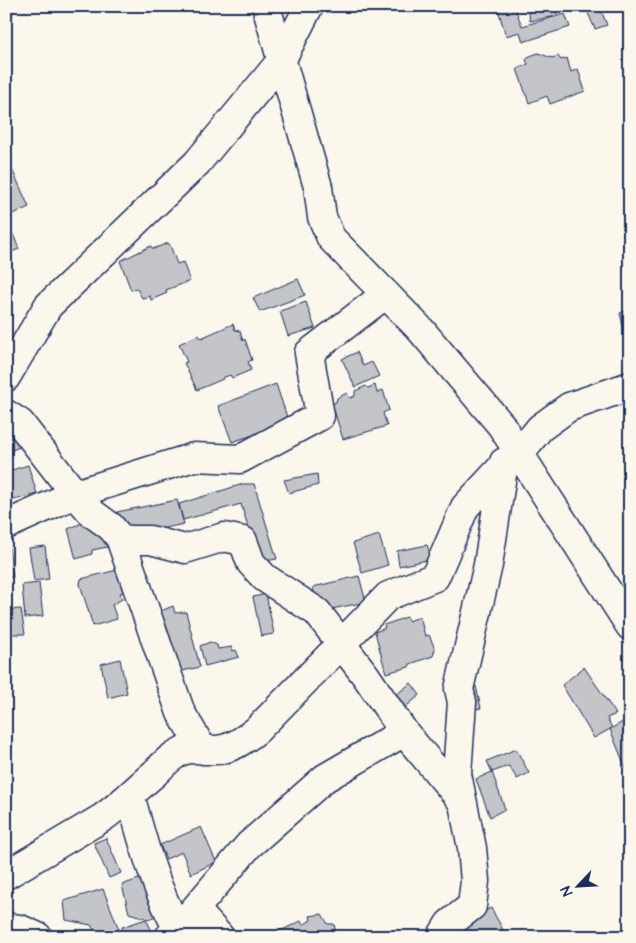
<svg xmlns="http://www.w3.org/2000/svg" width="636" height="943" viewBox="0 0 636 943" font-family="'Architects Daughter',sans-serif">
<style>
.building{fill:#c3c5c9;stroke:#1b2f5e}
.lines{fill:none;stroke-linecap:round;stroke-linejoin:round}
.minor-casing{stroke:#1b2f5e;stroke-width:31}
.minor{stroke:#fbf7ec;stroke-width:28}
</style>
<rect width="100%" height="100%" fill="#fbf7ec"/>
<filter id="ink" filterUnits="userSpaceOnUse"><feTurbulence type="fractalNoise" baseFrequency=".02" numOctaves="2"/><feDisplacementMap in="SourceGraphic" scale="10" xChannelSelector="R" yChannelSelector="G"/><feConvolveMatrix kernelMatrix="1 2 1 2 8 2 1 2 1" color-interpolation-filters="sRGB"/></filter>
<g filter="url(#ink)">
<path class="building" d="M497 6H514L522 26 565 14 570 27 523 42 520 32 506 36Z
M528 6H556L557 16 530 21Z
M6 8H13L12 24 6 23Z
M600 8 607 25 595 29 588 13Z
M538 53 552 58 558 56 561 60 567 58 571 72 578 69 585 91 550 104 547 96 529 103 517 69 528 64 526 60 530 56Z
M11 167 29 207 13 214 6 199V169Z
M13 234 19 249 6 254V237Z
M168 243 170 245 177 264 183 262 190 281 166 290 167 293 151 300 150 296 142 298 137 289 131 290 120 261 151 246 153 249Z
M298 279 305 295 260 312 253 298Z
M306 302 315 328 288 336 280 311Z
M630 310V329L624 330 620 313Z
M233 324 235 330 240 331 243 341 245 339 252 360 248 362 251 370 232 378 230 375 222 378 223 379 197 390 184 363 187 362 179 344 199 335 201 338Z
M357 352 363 366 372 362 379 376 355 387 342 359Z
M276 384 289 423 232 442 218 406Z
M375 385 377 393 383 390 389 410 383 413 387 426 343 439 332 404 336 402 337 398 347 393 350 398 355 396V391L366 386 368 388Z
M6 426 23 446 6 452Z
M28 465 37 494 6 502V472Z
M317 474 318 485 289 493 284 480Z
M243 484H254L277 559 259 562 241 504 183 520 179 504Z
M177 500 184 524 131 535H124L117 512Z
M82 523 103 524 107 547 92 550V554L76 559 68 529Z
M379 535 388 565 362 573 353 543Z
M8 539 13 577 6 578V540Z
M427 545 432 559 399 566 397 551Z
M45 546 49 579 34 581 29 548Z
M121 569 126 586 123 589 124 592 120 593 122 599 112 605 117 619 93 626 80 584 81 579Z
M359 576 366 602 317 612 313 587Z
M39 583 43 616 25 618 22 585Z
M266 594 274 634 261 636 253 597Z
M173 606 175 613 186 612 200 667 178 672 161 611Z
M21 609 25 634H6V610Z
M407 617 408 621 420 617 425 636 429 635 435 649 433 656 410 664 409 667 386 673 375 632 385 628 384 625Z
M210 642 217 645 218 649 232 647 233 651 236 650 239 657 205 666 200 646Z
M120 659 127 693 108 698 101 664Z
M584 667 616 714 607 718 612 728 594 738 562 685Z
M411 683 420 695 397 714 389 700Z
M476 686 481 708 467 711 462 689Z
M630 718V767L626 769 610 729Z
M516 749 529 773 517 779 509 766 492 772 487 761Z
M492 772 505 809 490 817 476 779Z
M201 827 216 862 191 874 182 852 166 859 160 845Z
M106 838 121 873 109 878 94 843Z
M147 876 163 913 149 919 129 913 122 885Z
M103 889 122 937H98L91 925 66 920 64 901Z
M491 908 507 937H455L451 928Z
M322 914 328 924H334L337 937H276L279 935 278 932 301 921 303 925 311 920 310 916Z
M146 919 153 933 143 937H125L122 927Z"/>
<g class="lines">
<g class="minor-casing">
<path id="minor" d="M266 6 318 187 322 217 331 238 420 329 501 425 630 626
M6 377 48 306 197 163 281 61 309 6
M6 414 20 423 71 489 92 513 111 527 120 538 129 540H150L185 549 224 537 243 541 251 563 265 578 317 612 366 676 404 732 462 801
M519 454 540 428 569 407 630 386
M6 525 75 494 194 457 240 459 320 416 309 353 386 294
M120 538 181 713 203 750
M130 795C142 839 155 889 178 929L204 919 220 937
M6 875 102 818C121 805 137 788 155 773 163 765 171 756 182 751 192 747 202 750 212 750 229 751 244 740 257 730L388 596 435 577 465 507 503 466
M6 927 20 929 38 937
M169 937 178 929 249 845 325 778 404 732
M441 937 449 924 472 906 475 881 472 848 457 774 462 702 459 689 488 565 504 462"/>
</g>
<use href="#minor" class="minor"/>
</g>
</g>
<rect width="636" height="943" fill="none" stroke="#fbf7ec" stroke-width="25"/>
<rect x="12" y="12" width="611" height="918" fill="none" stroke="#1b2f5e" stroke-width="2" filter="url(#ink)"/>
<g transform="translate(578 886) rotate(245)" stroke="#fbf7ec" stroke-width="4" paint-order="stroke">
<path d="M0-4L9 19L0 12L-9 19Z" fill="#1b2f5e"/>
<text y="-8" font-size="14" font-weight="bold" text-anchor="middle" fill="#1b2f5e">N</text>
</g>
</svg>
